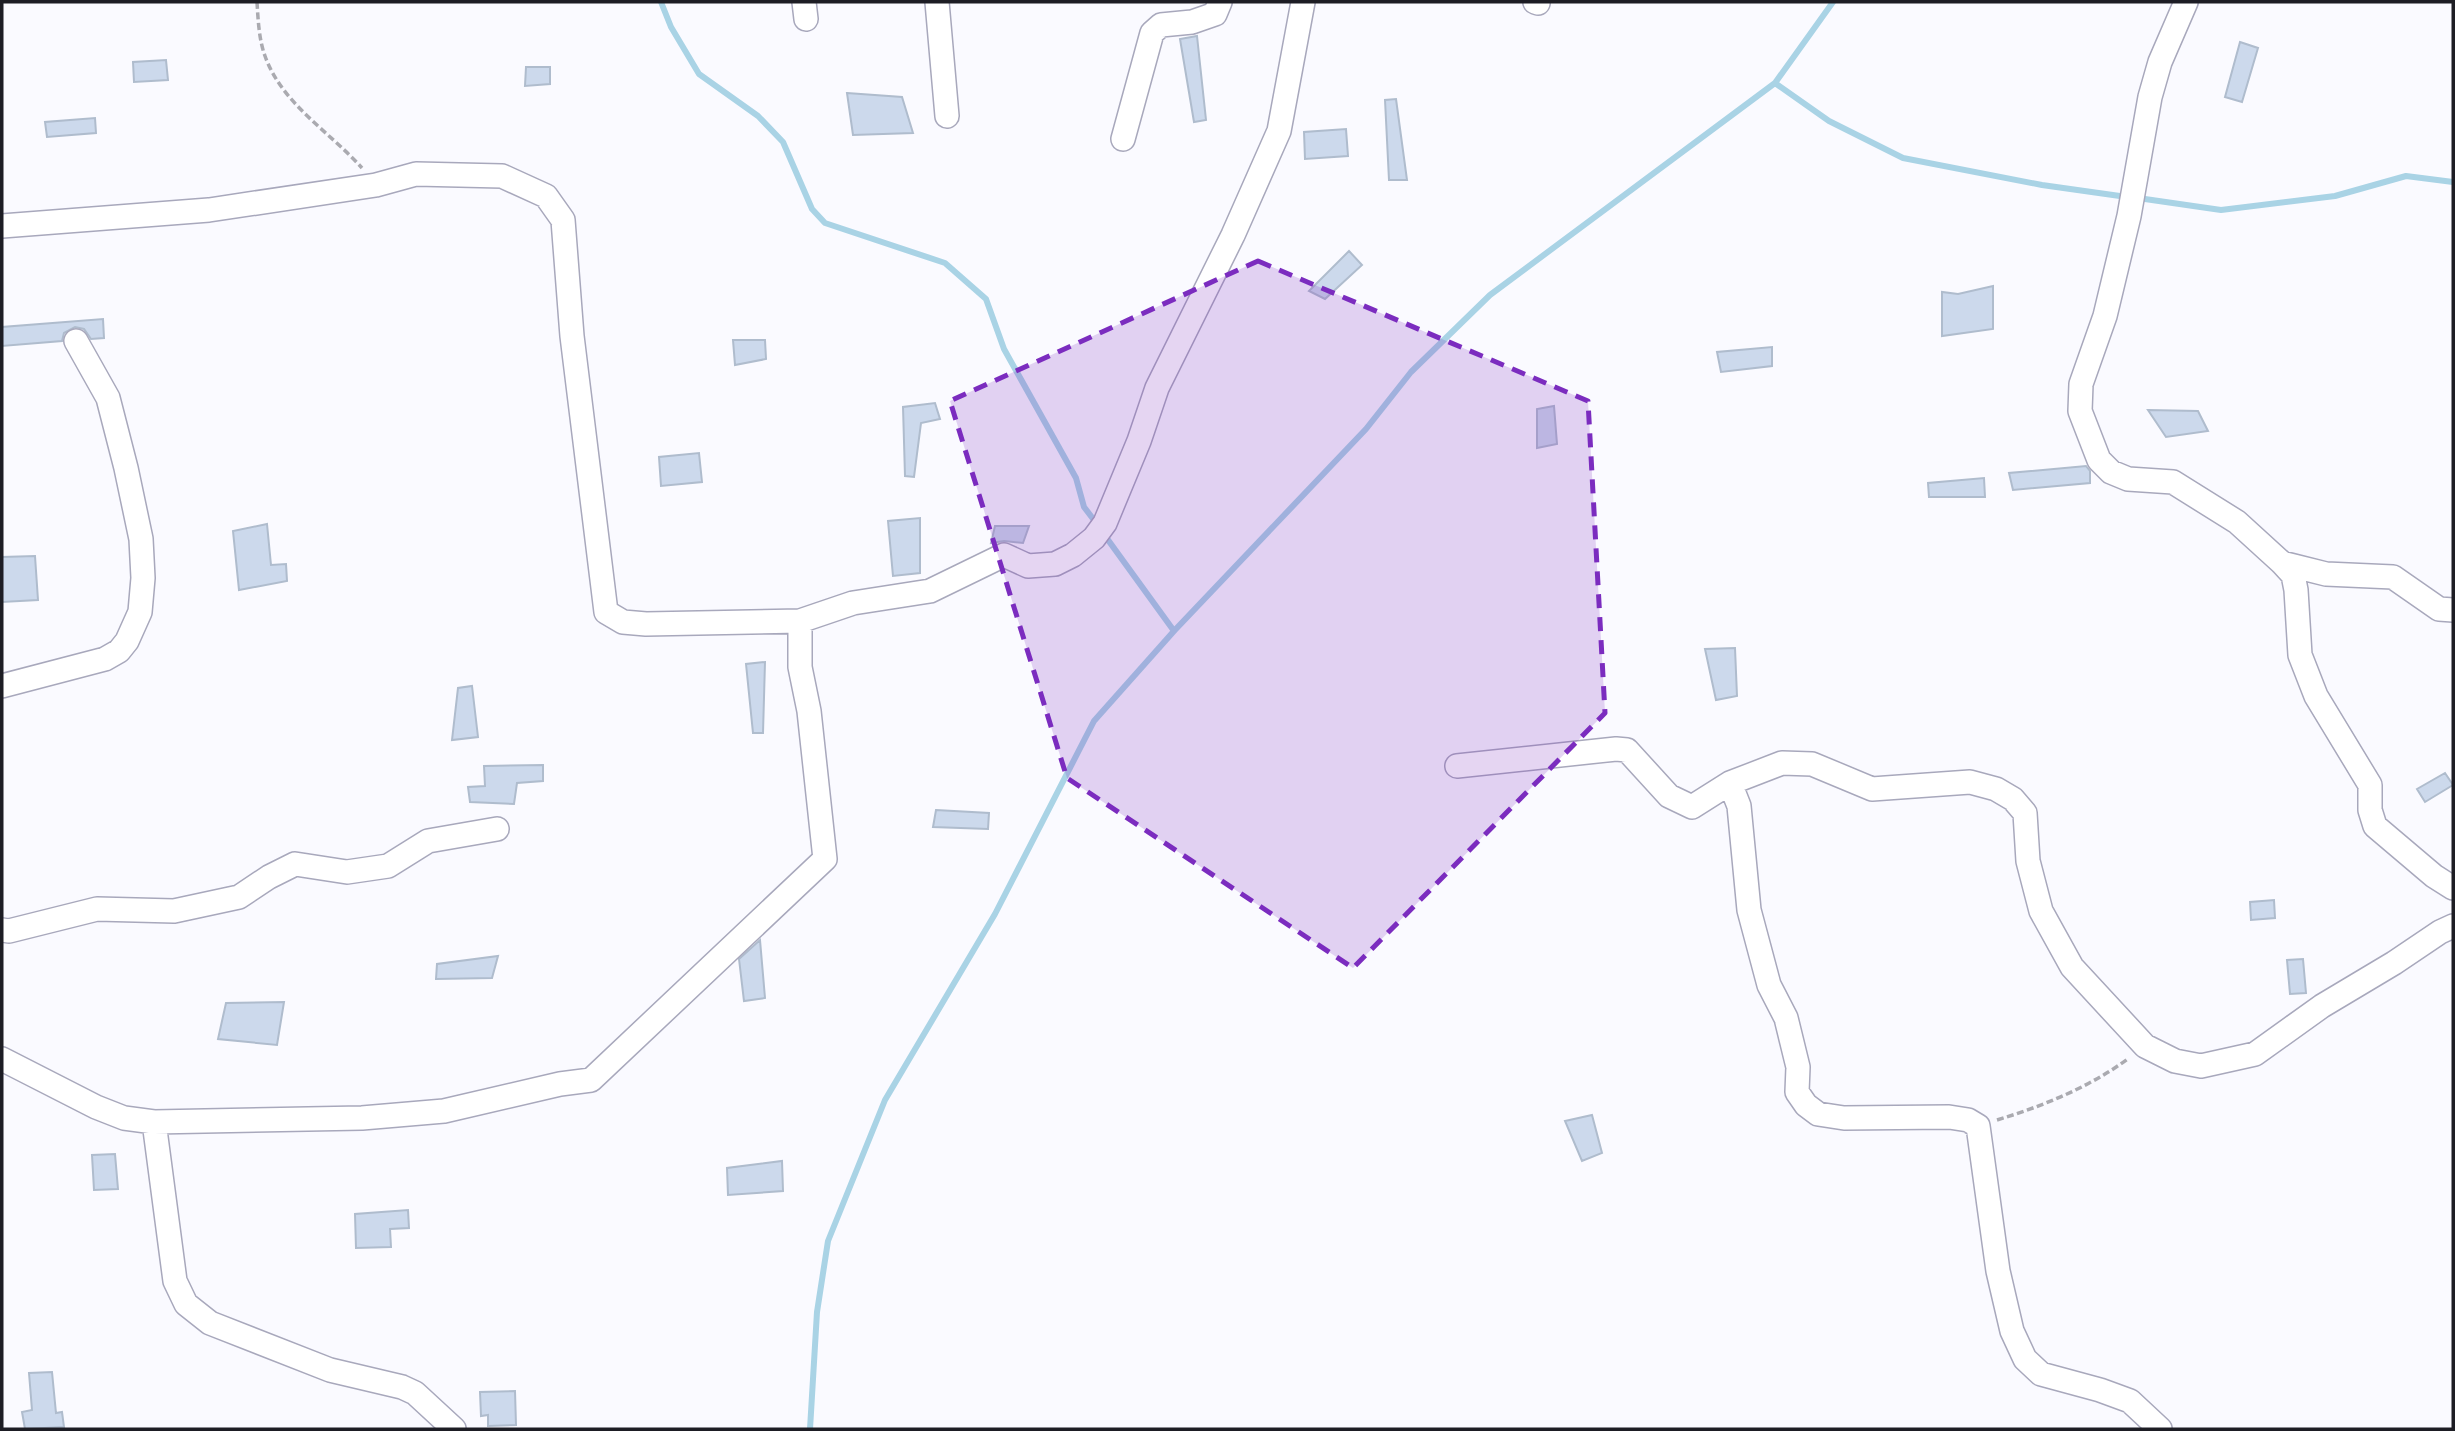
<svg xmlns="http://www.w3.org/2000/svg" width="2455" height="1431" viewBox="0 0 2455 1431" font-family="Overpass,sans-serif">
<style>
.lines{fill:none;stroke-linecap:round;stroke-linejoin:round}
.stream{stroke:#a9d3e5;stroke-width:6}
.building{fill:#ccd9ec;stroke:#afbccd;stroke-width:2}
.street-casing{stroke:#a8a8bc;stroke-width:26}
.path{stroke:#aaaab0;stroke-width:3.5;stroke-dasharray:7 3.5;stroke-linecap:butt}
.street{stroke:#fff;stroke-width:23}
.marked{fill:#7b2cbf;fill-opacity:0.2;stroke:#7b2cbf;stroke-width:5;stroke-dasharray:14 9;stroke-linejoin:round}
</style>
<rect width="100%" height="100%" fill="#fafaff"/>
<g class="lines">
<path class="stream" d="M661 2 671 27 699 74 758 116 783 142 812 209 825 223 945 263 986 299 1004 349 1076 478 1084 507 1097 524
M1775 83 1829 121 1903 158 2042 185 2127 197
M2138 198 2221 210 2335 196 2406 176 2453 182
M1103 533 1174 631
M810 1429 817 1312 828 1241 885 1100 995 914 1094 721 1174 631 1366 429 1411 372 1490 295 1775 83 1833 2"/>
</g>
<path class="building" d="M1197 36 1206 120 1194 122 1180 39Z
M2240 42 2258 48 2242 102 2225 97Z
M166 60 168 80 134 82 133 62Z
M526 67H550V84L525 86Z
M847 93 902 97 913 133 853 135Z
M1396 99 1407 180H1389L1385 100Z
M95 118 96 133 47 137 45 122Z
M1346 129 1348 156 1305 159 1304 132Z
M1349 251 1362 265 1325 299 1309 291Z
M1993 286V329L1942 336V292L1958 294Z
M103 319 104 338 91 339 84 329 75 327 64 333 62 341 2 346V327Z
M733 340H765L766 359 735 365Z
M1772 347V366L1721 372 1717 352Z
M935 403 940 419 921 423 914 477 905 476 903 407Z
M1554 406 1557 444 1537 448V409Z
M2148 410 2198 411 2208 431 2166 437Z
M699 453 702 482 661 486 659 457Z
M2086 466 2090 471V483L2013 490 2009 473Z
M1984 478 1985 497H1929L1928 483Z
M920 518V573L893 576 888 521Z
M267 524 271 565 286 564 287 581 239 590 233 531Z
M995 526H1029L1023 543 1004 541 991 543Z
M35 556 38 600 2 602V557Z
M1735 648 1737 696 1716 700 1705 649Z
M765 662 763 733H753L746 664Z
M472 686 478 737 452 740 458 688Z
M543 765V781L517 783 514 804 470 802 468 787 485 786 484 766Z
M2445 773 2453 785 2425 802 2417 789Z
M936 810 989 813 988 829 933 827Z
M2274 900 2275 918 2251 920 2250 902Z
M760 940 765 998 744 1001 739 959Z
M498 956 492 978 436 979 437 964Z
M2303 959 2306 993 2290 994 2287 960Z
M284 1002 277 1045 218 1039 226 1003Z
M1592 1115 1602 1153 1582 1161 1565 1121Z
M115 1154 118 1189 94 1190 92 1155Z
M782 1161 783 1191 728 1195 727 1168Z
M408 1210 409 1228 390 1229 391 1247 356 1248 355 1214Z
M52 1372 56 1413 62 1412 64 1427 25 1429 22 1412 32 1410 29 1373Z
M515 1391 516 1425 488 1426V1415L481 1416 480 1392Z"/>
<g class="lines">
<g class="street-casing">
<path id="street" d="M804 2 806 19
M937 2 947 116
M1535 2 1538 3
M2186 2 2160 62 2150 97 2129 216 2105 316 2081 384 2080 411 2099 460 2111 472 2128 479 2173 482 2237 522 2282 563 2293 575 2296 590 2300 655 2316 696 2370 785V810L2375 826 2434 876 2453 888
M1123 139 1152 33 1161 25 1192 22 1215 14 1220 2
M2 226 209 210 376 185 416 174 502 176 546 196 563 220 572 336 606 612 623 622 646 624 800 621 853 603 930 591 1004 555 1028 566 1055 564 1073 555 1094 538 1105 523 1139 441 1157 388 1233 235 1279 131 1303 2
M2282 563 2326 574 2393 577 2439 609 2453 610
M2 686 105 659 119 651 127 641 140 612 143 578 141 539 126 468 108 398 76 341
M1457 766 1616 749 1627 750 1669 796 1692 807 1730 783 1782 763 1812 764 1872 789 1970 782 1996 789 2013 799 2025 813 2028 861 2041 911 2072 967 2145 1046 2175 1061 2201 1066 2255 1054 2322 1006 2394 963 2440 932 2453 926
M1730 783 1739 806 1749 910 1769 985 1786 1018 1798 1067 1797 1092 1806 1105 1818 1114 1844 1118 1949 1117 1968 1120 1978 1126 1998 1271 2012 1331 2025 1359 2041 1374 2100 1390 2130 1401 2160 1429
M2 930 9 931 97 909 174 911 239 897 269 877 295 864 347 872 388 866 428 841 497 829
M2 1059 96 1107 124 1118 154 1122 362 1118 444 1111 560 1084 591 1080 825 859 809 711 800 667V621
M154 1122 175 1281 186 1304 210 1323 330 1370 402 1387 415 1393 454 1429"/>
</g>
<path class="path" d="M257 2C258 19 259 40 265 56 282 104 330 132 362 168
M1997 1120C2043 1106 2090 1087 2129 1058"/>
<use href="#street" class="street"/>
</g>
<path class="marked" d="M1258 261 1588 401 1605 713 1353 968 1067 778 950 401Z"/>
<rect width="2455" height="1431" fill="none" stroke="#1d1d24" stroke-width="7"/>
</svg>
